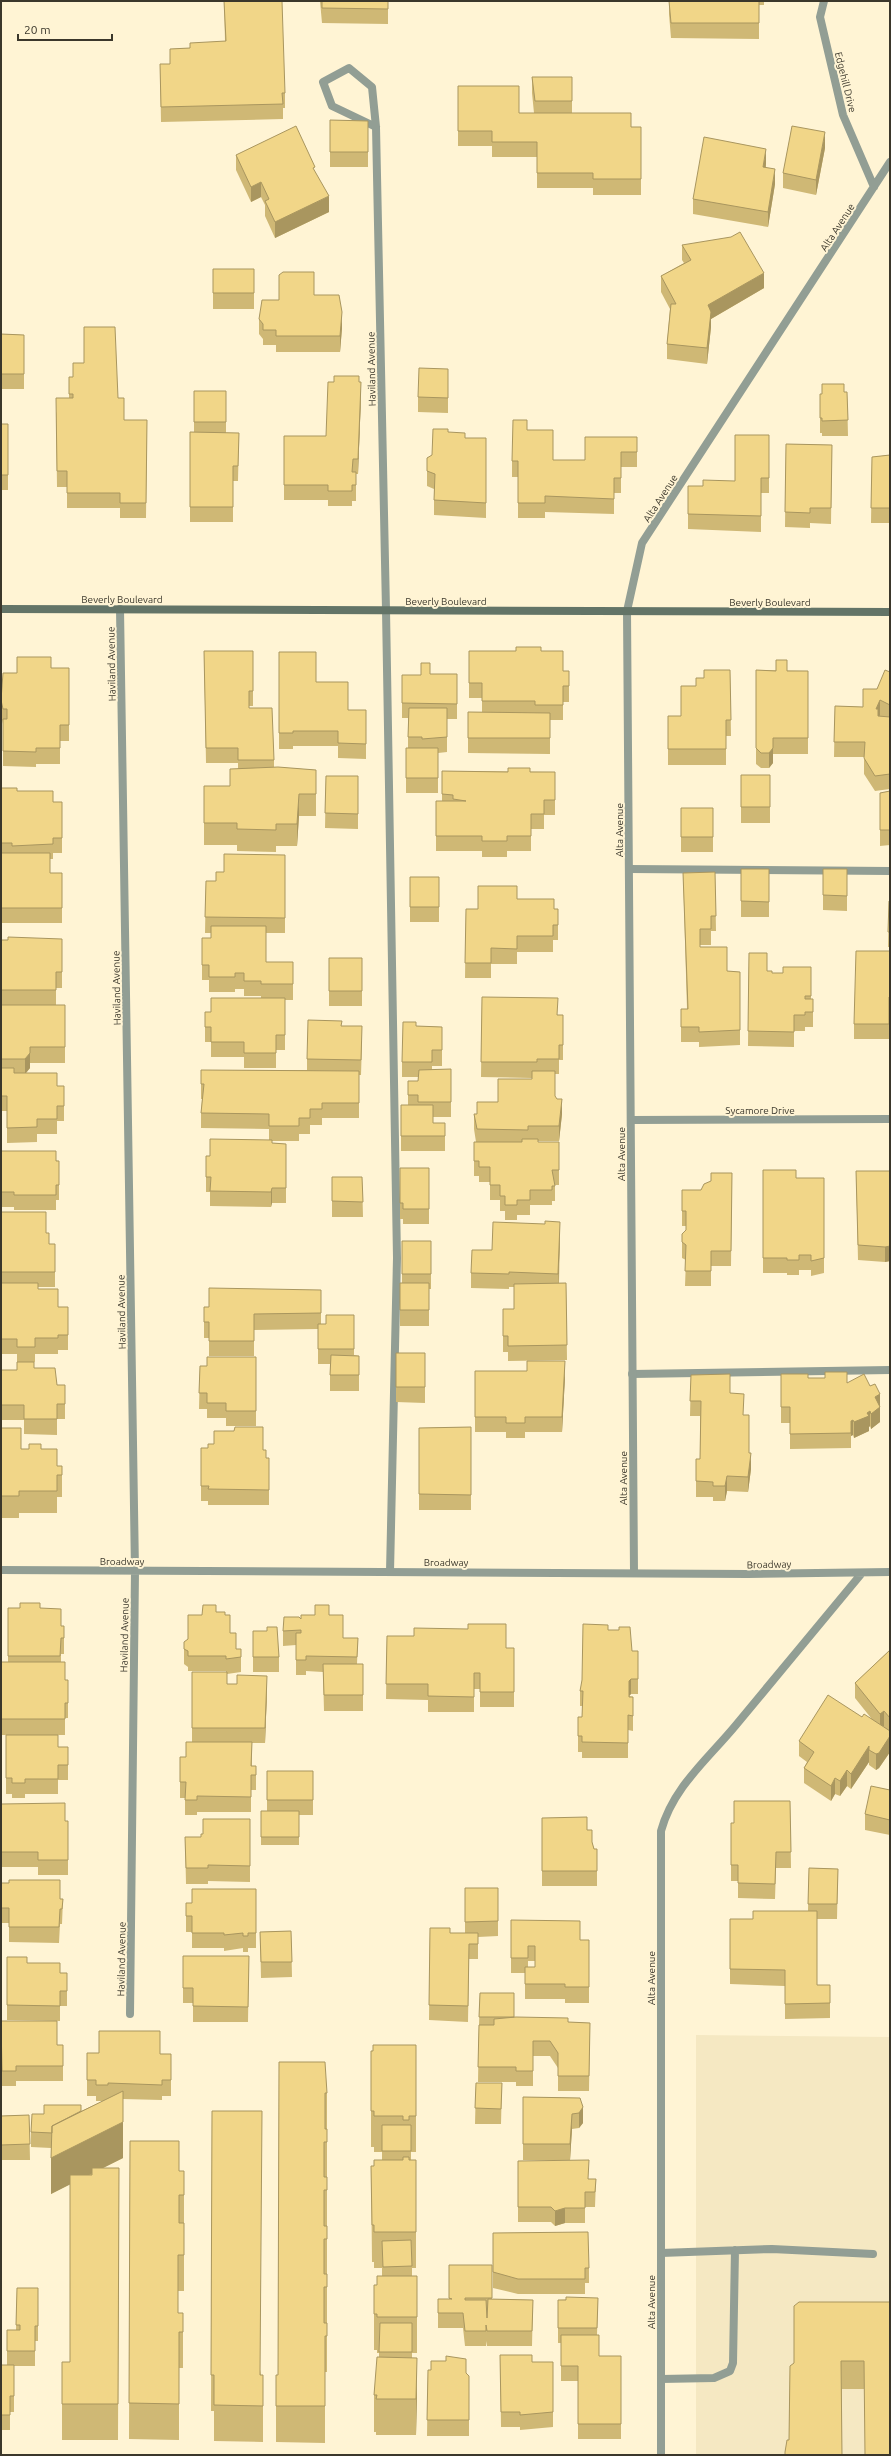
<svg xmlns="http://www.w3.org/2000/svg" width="891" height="2456" viewBox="0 0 891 2456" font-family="Ubuntu,sans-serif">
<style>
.built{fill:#f5e8c2}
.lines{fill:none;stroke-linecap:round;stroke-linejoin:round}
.lane{stroke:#929e94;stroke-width:8}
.street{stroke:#929e94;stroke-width:8}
.secondary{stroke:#637467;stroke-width:8}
.wall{fill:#cfb875;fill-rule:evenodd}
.shaded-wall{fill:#a9965f}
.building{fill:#f1d688;stroke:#a9965f}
.labels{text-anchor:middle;stroke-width:4;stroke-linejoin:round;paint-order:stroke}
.street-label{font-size:10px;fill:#3b372b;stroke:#fff4d4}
</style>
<rect width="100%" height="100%" fill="#fff4d4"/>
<path class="built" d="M696 2035 890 2037V2455H696Z"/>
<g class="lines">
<path class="lane" d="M386 610 397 1258 390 1572
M629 869 890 871
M632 1374 890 1370
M661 2253 772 2249 873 2254
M661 2379 714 2378 730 2371 733 2363 735 2250"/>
<path class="street" d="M824 1 820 17 843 115 874 187
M376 127 332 106 323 82 349 68 372 87 376 127 386 610
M120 609 135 1571 130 2014
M631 1120 890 1119
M1 1570 748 1574 890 1572
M634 1573 627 611 642 543 890 162
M661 2455V1831C673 1787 708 1759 736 1725 778 1674 820 1624 862 1573"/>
<path class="secondary" d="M1 609 890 612"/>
</g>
<path class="wall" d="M224 1 285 93V108H283V119L161 122 160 64H170V49L190 48 225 41Z
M320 1H388V24L322 23Z
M669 1H764V5H759V39L671 38 669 14Z
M532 77H572V113L631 127H641V195H593V188H537V157H492V146H458V86L519 113H534L532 93Z
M330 120 368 121V167H330Z
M825 148 816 195 783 188V173Z
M236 155 329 212 275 238 265 216V205L261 197 251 202 236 170Z
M766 164V167L775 184 768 227 693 214V199Z
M682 245 764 288 711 319V327L707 364 667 359V344L670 309 661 292V276L684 263 682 260Z
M213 269H254V309H213Z
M314 295 342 328 340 352H276V345H263V339L259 334V319L279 300Z
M1 334 24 335V389H1Z
M448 369V413L418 412V397Z
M69 377 118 398 124 420H147L146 518H120V508H67V487H57L56 413 69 398Z
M359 382 361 397 358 474H356V501H352V506H328V500H284V436H326Z
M194 391H226V433H239L238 481H233V522H190V432H194Z
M844 392H847L848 436H822V433H820V409Z
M1 424H8V490H1Z
M527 430 553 460H585L637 437V467H621V493H614V514L545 512V518H518V477H512V461Z
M448 432 465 438H486V518L434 515V489L427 486V458L432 455Z
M769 435V493H761V532L688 529V486H703L735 481Z
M786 444 832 445 831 524 810 523V528L785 527Z
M890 455V523H871L872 457Z
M204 651H253V706H249V708L274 760V767L316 770V816H299L297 846H276V852L237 851V845H204V786H230L238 768V763H206Z
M469 651H541L563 671H569V702H563V720H550V754L468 753V712H482V698H469Z
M279 652 316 682 348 710H366V759L338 758V746H293V749H279Z
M51 668H69V741H60V764H36V767L3 766V724L1 715V700L17 673Z
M730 670 731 736H726V765H668V716H681L696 686Z
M756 670 808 671V754H773V763L769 768H761L756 764Z
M890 672V789L875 791 864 774V757H834L835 706 863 707Z
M430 674H457V719H447V752L438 753V793H406V748H408V718H402V675H421Z
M442 771 555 772V815H544V829H531V851H507V857H482V851H436V801H442Z
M741 775H770V823H741Z
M326 776H358V829L325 828Z
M1 788 17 791 53 802H62V853H53V859H50V873H62V923H1Z
M890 791V845L880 846V793Z
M681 808H713V852H681Z
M285 855V933H266V962H293V1000H285V1050H276V1068H244V1057H211V1042H205V1012H211L261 998V996H244V989H235V992H209V980H202V938H211V933H205L206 881H216L224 872Z
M741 869H769V917H741Z
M823 869H847V911L823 910Z
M715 872 716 931H711V945H700V947L727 971 740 972V1045L699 1047V1042H681V1009H687L683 873Z
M410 877H439V922H410Z
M517 899 554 909H558V940H553V952H517V964H491V978H465L466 909H478Z
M889 901H890V947H888Z
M62 939V988H56V1005H65V1063H30V1068L26 1073 57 1086H64V1121H57V1134H37V1142L7 1143V1111H1V940Z
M890 951V1012H889V1039H854V1024Z
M749 953 767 971 772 973H783L811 967V999H813V1027H805V1031H794V1047L748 1046Z
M329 958H362V1006H329Z
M482 997 558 1015H563V1060H559V1074H555V1096L562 1114 559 1141H538V1142H559V1185H555V1201H552V1205H530V1215H517V1220H505V1211H500V1200H490V1182H479V1176H474V1142H476L474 1129V1114H477L498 1102 532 1079V1078L481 1077Z
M342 1026 362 1042 361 1075H359V1118H322V1125H310V1134H299V1141H272V1143L286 1144V1203H272L271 1207 210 1206V1192H206V1156H210L269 1140V1129L201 1128V1113L202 1099H201V1070H307V1059Z
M416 1026 442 1027V1066H432V1070L451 1069V1117H433V1123H445V1151H401V1105H408V1081H418V1077H402V1062Z
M1 1151 59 1161V1200H56V1210H14V1207H1Z
M400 1168H429V1224H403V1219H400Z
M763 1170 796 1178H824V1273L811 1276V1270H799V1275H787V1273H763Z
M856 1171H890V1261L885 1262 858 1260Z
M732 1173 731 1266H711V1286H685L686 1260 682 1258V1234L686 1230V1226H682V1190H701Z
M332 1177H362L363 1217H332Z
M1 1212 46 1233 49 1244H55V1287H38V1289L58 1307H68V1350H58V1354H35V1362H34V1368L57 1385H65V1419H57V1435L24 1434V1420H1V1370H17V1354H1Z
M560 1237 559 1283H566L567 1360 508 1361V1352H503V1309H514V1287H509V1289L471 1288V1273L492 1250Z
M402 1241H431V1289H429V1326H400V1283H402Z
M321 1290V1324H326L354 1315V1355L359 1356V1391H330V1364H318V1329L254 1330V1356H209V1338H204V1307H209Z
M396 1353H425V1403L396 1402Z
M256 1357V1426H226V1418H207V1409H199L200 1366H207Z
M475 1371 565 1377 562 1432H525V1438H506V1432H475Z
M781 1374 847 1383 870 1386 880 1394V1422L871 1429 870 1426 869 1427V1431L854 1438 853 1435 851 1436V1448L790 1449V1423H781Z
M691 1375 730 1393 743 1415 751 1469 748 1492 727 1491 725 1501H713V1497H696V1459H700V1416H690Z
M471 1427V1510H419V1428Z
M1 1428 21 1449H41L57 1466H62V1497H57V1513H19V1518H1Z
M201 1448 263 1450 266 1458 269 1473V1505H208V1501H201Z
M8 1608H40L61 1626H64V1654H61V1662L65 1680H68V1718H65V1735H1V1662H8Z
M216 1612 225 1615 230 1633 236 1649H241V1672L227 1674V1684L267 1691 265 1743H252V1766H256V1790H251V1812H197V1815H185V1798H180V1757H186L192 1742V1672H226V1671H188V1667L184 1664V1642L188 1639 202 1615Z
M329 1615 343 1638H358L357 1664H363V1711H324L323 1672 306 1671V1675H296V1645L283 1646V1631L301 1619Z
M468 1629 506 1648H514V1707H480V1689H474V1712H428V1700L386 1699 387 1636H414Z
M608 1630 632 1651H638V1694H631L629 1696 633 1697V1731L628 1730V1758H582V1752H578V1717H582L583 1706H580V1691Z
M253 1631H267L279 1657V1672H253Z
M890 1650V1752L879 1768 876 1770 869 1765V1762L851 1789 847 1786 840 1796 835 1794 831 1801 804 1783V1768L807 1762 799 1756V1741L862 1717 871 1718 855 1698V1683Z
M6 1735 58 1747H68V1780H58V1794H25V1798H12V1794H6Z
M267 1771H313V1815H299V1845H261V1811H267Z
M890 1790V1835L865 1830V1814Z
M790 1801 791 1868H776L775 1899 738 1898V1881H731V1823H734Z
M1 1804 65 1821H68V1875H38V1867H1Z
M542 1818 587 1830 592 1842 594 1849H597V1886H542Z
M250 1819V1882L208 1881V1884H186L185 1837H201L203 1834Z
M809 1868 838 1869 837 1919H817V1985H830V2018L785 2019V1986L730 1984V1919H753L808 1911Z
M1 1883 60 1899H63L62 1924H60L59 1943 9 1942V1923H1Z
M465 1888H498V1936L478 1937V1959H469L468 2022 429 2020 430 1928 450 1933H465Z
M256 1889V1948H248V1952H243V1948L224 1951V1948H192V1932H186V1903H192Z
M511 1920 580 1940H589V2003H565V1999H525V1973H511ZM528 1961H535V1967H528Z
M291 1931 292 1977 261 1978 260 1932Z
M183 1956H249L248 2022H193V2003H183Z
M7 1957 60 1973H67V2006H60V2021L7 2020Z
M480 1993 514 2017 568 2022 590 2023 589 2091H558V2068L550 2056H533V2086H516V2082H478L479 2025H494H479Z
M1 2021 57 2045H63V2081H16V2086H2L1 2052Z
M416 2045V2152H411V2160H416V2268H412V2276H417V2353H412V2358L417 2394 416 2435H376V2432H374V2395L379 2357V2353H377V2350H374V2285H377L382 2276V2268H374V2262H372L371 2166H374L382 2160V2152H374V2147H371V2051Z
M87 2053 171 2054V2096H162V2100L123 2099V2158L103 2168H119L118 2440H62V2362H70V2184L51 2194V2148L31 2147V2132L44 2114 81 2111 103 2101H96V2096H87Z
M279 2062 327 2093V2372H325V2443L276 2442V2375H278Z
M476 2083H502L501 2124H475Z
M523 2097 580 2098 583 2123 579 2128 572 2129 570 2160H523Z
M212 2111 261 2375H263V2442L214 2441V2411H211Z
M29 2115 30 2160H1V2116Z
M130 2141 179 2171H184V2291H178V2313H183V2368H179V2440L129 2439Z
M518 2161 589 2179H596L595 2207H585V2223H565L555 2226 551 2222H518Z
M493 2233 589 2268V2283H585V2294H518L493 2288Z
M449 2265H492V2299L533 2300 532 2346H487L486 2341V2346H465L463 2328H438V2299H449Z
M17 2288H38V2341H35V2366H14V2412H10V2430H1V2365H7V2330H16Z
M598 2298 597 2335 599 2356H621V2439H578V2381H561V2343H558V2300Z
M890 2302 864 2389H842V2455H785V2452L789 2440 790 2366Z
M500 2355 532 2362H553V2427L520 2430V2427H501Z
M428 2370 466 2373 469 2376V2436H427Z"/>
<path class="shaded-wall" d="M825 132V148L816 195V180Z
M766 149V164L763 182V167Z
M775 169V184L768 227V212Z
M261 182V197L251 202V187Z
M329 196V212L275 238V222Z
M764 273V288L711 319V327L707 364 708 305Z
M342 312V328L340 352V336Z
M361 382V397L358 474V459Z
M880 700V715L878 720 876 709Z
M773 748V763L769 768V753Z
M299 794V816L297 846V824Z
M30 1053V1068L25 1074V1059Z
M562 1099V1114L559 1141V1126Z
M272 1188V1203L271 1207V1192Z
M560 1222V1237L558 1290V1274Z
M890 1246V1261L885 1262V1247Z
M565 1361V1377L562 1432V1417Z
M880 1394V1422L871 1429V1414L875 1397Z
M870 1411V1426L869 1427V1431L854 1438V1422Z
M853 1420V1435L851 1436V1448V1421Z
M751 1453V1469L748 1492V1477Z
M727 1476V1491L725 1501V1486Z
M267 1676V1691L265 1743V1728Z
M631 1679V1694L629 1696V1681Z
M884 1711V1726L880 1729V1714Z
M890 1736V1752L879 1768 876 1770V1754Z
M869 1746V1762L851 1789V1774Z
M847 1770V1786L840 1796V1781Z
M835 1778V1794L831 1801V1786Z
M583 2107V2123L579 2128V2113Z
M572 2114V2129L570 2160V2144Z
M123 2122V2158L51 2194V2158Z
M565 2208V2223L555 2226V2211Z
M417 2358V2394L416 2435V2399Z"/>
<path class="building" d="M224 1H282L285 93H282L283 104 161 107 160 64H170V49L190 48V43L226 41Z
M322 1H388V9L322 8Z
M669 1H759V23H671Z
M532 77H572V101H535Z
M458 86H519V113H631V127H641V179H593V173H537V142H492V131H458Z
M330 120 368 121V152H330Z
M296 126 315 167 313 168 329 196 275 222 265 201 269 199 261 182 251 187 236 155Z
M792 126 825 132 816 180 783 173Z
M704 137 766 149 763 167 775 169 768 212 693 199Z
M740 232 764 273 708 305 711 312 707 348 667 344 671 304H676L661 276 691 260 682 245 731 237Z
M213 269H254V293H213Z
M283 272H314V295H339L342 312 340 336H276V330H263V324L259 319 262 300H279V275Z
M84 327H115L118 398H124V420H147L146 503H120V493H67V471H57L56 398H73V394H69V377H73V363H84Z
M1 334 24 335V374H1Z
M419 368 448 369V398L418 397Z
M334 376H359V382H361L358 459H353L352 472H356V485H352V491H328V485H284V436H326L328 382H334Z
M822 384H844V392H847L848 420 822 421V418H820V394H822Z
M194 391H226V422H194Z
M513 420H527V430H553V460H585V437H637V452H621V478H614V499L545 496V503H518V461H512Z
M1 424H8V475H1Z
M433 429H448V432L465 433V438H486V503L434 500 435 474 427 471V458L432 455Z
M190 432 239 433 238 466H233V507H190Z
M735 435H769V478H761V516L688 514V486H703V480L735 481Z
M786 444 832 445 831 508H810V513L785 512Z
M890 455V508H871L872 457Z
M516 647H541V651H563V671H569V686H563V705H535V701H482V683H469V651H516Z
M204 651H253V691H249V708H272L274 760H238V748H206Z
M279 652H316V682H348V710H366V744L338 743V731H293V733H279Z
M17 657H51V668H69V725H60V748H36V752L3 751V719H7V709H3L1 700 3 673H17Z
M776 660H787V671H808V738H773V748L769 753H761L756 748V670L776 671Z
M421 663H430V674H457V704L402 703V675H421Z
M704 670H730L731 720H726V749H668V716H681V686H696V678H704Z
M885 670 890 672V705L880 700 876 709H878V716L890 717V774L875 776 864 758 865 742H834L835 706 863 707V689H877Z
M409 708H447V737L422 739V737H408Z
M468 712 550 713V738H468Z
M406 748H438V778H406Z
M278 767 316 770V794H299L297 824H276V830L237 829V823H204V786H230V769Z
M508 768H530V772H555V800H544V814H531V836H507V841H482V836H436V801H466L453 799V795L442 794V771L508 772Z
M741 775H770V807H741Z
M326 776H358V814L325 813Z
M1 788H17V791H53V802H62V838H53V844L12 846V843H1Z
M890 791V830H880V793Z
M681 808H713V837H681Z
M1 853H50V873H62V908H1Z
M224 854 285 855V918L205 917 206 881H216V872H224Z
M741 869H769V902L741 901Z
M823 869H847V896L823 895Z
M715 872 716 916H711V929H700V947H727V971L740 972V1030L699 1032V1027H681V1009H688L683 873Z
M410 877H439V907H410Z
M478 886H517V899H554V909H558V925H553V936H517V949L491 948V963H465L466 909H478Z
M889 901H890V932H888Z
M211 926H266V962H293V984H261V981H244V973H235V977H209V965H202V938H211Z
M8 937 62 939V972H56V990H1V940H8Z
M856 951H890V997H889V1024H854Z
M749 953H767V971H772V973H783V967H811V996H805V999H813V1012H805V1015H794V1032L748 1031Z
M329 958H362V991H329Z
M482 997 558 998 557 1015H563V1045H559V1059H537V1062H481Z
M211 998H285V1035H276V1053H244V1042H211V1027H205V1012H211Z
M1 1005H65V1047H30V1053L25 1059H2L1 1058Z
M308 1020 342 1021 341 1026H362L361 1060 307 1059Z
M403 1022H416V1026L442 1027V1050H432V1062H402Z
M1 1068H14V1073H57V1086H64V1106H57V1119H37V1127L7 1128V1096H1Z
M451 1069V1102H418V1095H408V1081H418L419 1070Z
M201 1070 359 1071V1103H322V1109H310V1118H299V1126H269V1114L201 1113 204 1084H201Z
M532 1071H555V1096L557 1099H562L559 1126H528V1130L477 1129 474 1114H477V1102H498V1079H532Z
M401 1105H433V1123H445V1136H401Z
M210 1139 272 1140V1143L286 1144V1188H272L271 1192 210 1191 211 1177H206V1156H210Z
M522 1139H538V1142H559V1170H552L555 1186H552V1190H530V1200H517V1205H505V1196H500V1185H490V1167H479V1161H474V1142H522Z
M1 1151H56V1161H59V1185H56V1195H14V1192H1Z
M400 1168H429V1209H403V1203H400Z
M763 1170H796V1178H824V1258L811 1261V1255H799V1260H787V1258H763Z
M856 1171H890V1246L885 1247 858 1245Z
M711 1173H732L731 1251H711V1271H685L686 1245 682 1242V1234L686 1230V1211H682V1190H701L704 1184 711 1181Z
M332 1177H362L363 1202 332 1201Z
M1 1212H46V1233H49V1244H55V1272H1Z
M545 1221 560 1222 558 1274 509 1272V1274L471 1273 472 1250H492L493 1222 545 1224Z
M402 1241H431V1274H402Z
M1 1283H38V1289H58V1307H68V1335H58V1338H35V1347H17V1339H1Z
M400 1283H429V1310H400Z
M566 1283 567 1345 508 1346V1336H503V1309H514V1284Z
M209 1288 321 1290V1313L254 1314V1341H209V1322H204V1307H209Z
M326 1315H354V1349H318V1324H326Z
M396 1353H425V1387H396Z
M331 1355 359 1356V1375H330Z
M207 1357H256V1411H226V1403H207V1393H199L200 1366H207Z
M527 1361H565L562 1417H525V1423H506V1417H475V1371H527Z
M17 1362H34V1368H55L57 1385H65V1404H57V1419H24V1405H1V1370H17Z
M825 1372H847V1383L864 1374 870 1386 875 1384 880 1394 875 1397 880 1407 871 1414 870 1411 867 1413 869 1416 854 1422 853 1420 851 1421V1433L790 1434V1407H781V1374H808V1378H825Z
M730 1374V1393L744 1394 743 1415H749V1453H751L748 1477 727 1476 725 1486H713V1482L696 1481V1459H700L701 1401H690L691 1375Z
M235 1427H263V1450H266V1458H269V1490L208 1489 209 1486H201V1448H208V1444H214V1431H234Z
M471 1427V1495L419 1494V1428Z
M1 1428H21V1449H29V1444H41V1449H57V1466H62V1475H57V1491H19V1496H1Z
M20 1603H40V1608L61 1609V1626H64V1638H61L60 1656H8V1608H20Z
M203 1605H216V1612H225V1615H230V1633H236V1649H241V1657L226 1659V1656H188V1651L184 1649V1642L188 1639V1615H202Z
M315 1605H329V1615H343V1638H358L357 1657 306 1656V1660H296V1633H301V1630L283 1631 284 1617H299L301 1619V1615H315Z
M468 1624H506V1648H514V1692H480V1673H474V1697L428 1696V1684H386L387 1636H414V1628L468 1629Z
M583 1624 608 1625V1630H619V1627H630L632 1651H638V1679H631L629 1681V1697H633V1716L628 1715V1743L582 1742V1736H578V1717H582L583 1691H580L582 1680Z
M267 1627H277L279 1657H253V1631H267Z
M890 1650V1718L884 1711 880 1714 855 1683Z
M1 1662H65V1680H68V1703H65V1719H1Z
M323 1664H363V1695H324Z
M192 1672H227V1684H237V1675L267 1676 265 1728H192Z
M828 1695 862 1717 864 1714 890 1731V1736L879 1753 876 1754 869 1750V1746L851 1774 847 1770 840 1781 835 1778 831 1786 804 1768 814 1752 799 1741Z
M6 1735H58V1747H68V1765H58V1779H25V1783H12V1778H6Z
M186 1742H252L251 1766H256V1775H251V1797L197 1796V1800H185L186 1782H180V1757H186Z
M267 1771H313V1800H267Z
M871 1786 890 1790V1820L865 1814Z
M734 1801H790L791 1852H776L775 1884 738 1883V1865H731V1823H734Z
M65 1803V1821H68V1860H38V1852H1V1804Z
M261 1811H299V1837H261Z
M587 1817V1830H592V1842L594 1849H597V1871H542V1818Z
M203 1819H250V1866L208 1865V1868H186L185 1837H201V1834H203Z
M809 1868 838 1869 837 1904H808Z
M9 1880H60V1899H63L62 1909H60L59 1927H9V1908H1V1883H9Z
M465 1888H498V1921L465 1922Z
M192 1889H256V1933H248V1936H243V1933L224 1935V1933H192V1916H186V1903H192Z
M753 1911H817V1985H830V2003L785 2004V1970L730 1969V1919H753Z
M511 1920 580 1921V1940H589V1987H565V1984H525V1967H535V1946H528V1958H511Z
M430 1928H450V1933H478V1944H469L468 2006 429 2005Z
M291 1931 292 1962H261L260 1932Z
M183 1956H249L248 2007 193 2006V1988H183Z
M7 1957H27V1963H60V1973H67V1991H60V2006L7 2005Z
M480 1993H514V2017H479Z
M516 2017 568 2018V2022L590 2023 589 2076H558V2053L550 2041H533V2071H516V2067H478L479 2025H494V2019Z
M1 2021H57V2045H63V2066H16V2071H2Z
M99 2031H160V2054H171V2080H162V2085L108 2083V2085H96V2080H87V2053H99Z
M373 2045H416V2116H409V2120H403V2116H374V2111H371V2051H373Z
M279 2062H325L327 2093H325V2129H327V2142H324V2177H327V2190H324V2226H327V2239H324V2274H327V2287H324V2323H327V2336H325V2406H276V2375H278Z
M476 2083H502L501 2109 475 2108Z
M123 2091V2122L51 2158 52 2126Z
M523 2097 580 2098 583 2107 579 2113 572 2114 570 2144H523Z
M44 2105H81V2111L52 2126V2133L31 2132 32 2114H44Z
M212 2111H262L260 2375H263V2406L214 2405V2375H211Z
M29 2115 30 2144 1 2145V2116Z
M382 2125H411V2151H382Z
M130 2141H179V2171H184V2195H179V2223H184V2255H178V2313H183V2332H179V2404L129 2403Z
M403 2157H409V2160H416V2232H374V2225H372L371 2166H374V2160H403Z
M589 2160 588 2179H596L595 2192H585V2208H565L555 2211 551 2207H518V2161Z
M92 2168H119L118 2404H62V2362H70V2175H92Z
M588 2232 589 2268H585V2279H518L493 2272V2233Z
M411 2240 412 2266 383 2267 382 2241Z
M449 2265H492V2298H465V2300H486L487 2318 488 2299 533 2300 532 2331H487L486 2325V2331H465L463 2313H438V2299H452L449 2298Z
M377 2276H417V2317H377V2314H374V2285H377Z
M17 2288H38V2326H35V2351H7V2330H20V2325H16Z
M566 2297 598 2298 597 2328H558V2300H566Z
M799 2302H890V2455H865L864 2361H841L842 2455H785V2452L787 2440H789L790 2366 794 2363V2306Z
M380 2323H412V2352H379Z
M561 2335H599V2356H621V2424H578V2366H561Z
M500 2355H532V2362H553V2412L520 2415V2412H501Z
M446 2356 466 2359V2373L469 2376V2420H427L428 2370H431V2361H446Z
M377 2357 417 2358 416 2399H376L377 2395H374Z
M1 2365H14V2396H10V2415H1Z"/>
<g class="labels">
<g class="street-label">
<text transform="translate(846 82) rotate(76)" y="4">Edgehill Drive</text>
<text transform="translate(837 227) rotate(-57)" y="4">Alta Avenue</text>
<text transform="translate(371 369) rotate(-91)" y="4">Haviland Avenue</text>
<text transform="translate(660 498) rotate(-57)" y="4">Alta Avenue</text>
<text x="122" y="603">Beverly Boulevard</text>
<text x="446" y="605">Beverly Boulevard</text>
<text x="770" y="606">Beverly Boulevard</text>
<text transform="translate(111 664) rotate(-91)" y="4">Haviland Avenue</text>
<text transform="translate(619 830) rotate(-90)" y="4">Alta Avenue</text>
<text transform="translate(116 988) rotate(-91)" y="4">Haviland Avenue</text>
<text x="760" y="1114">Sycamore Drive</text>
<text transform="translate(621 1154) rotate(-90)" y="4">Alta Avenue</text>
<text transform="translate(121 1312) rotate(-91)" y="4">Haviland Avenue</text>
<text transform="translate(623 1478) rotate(-90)" y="4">Alta Avenue</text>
<text x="122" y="1565">Broadway</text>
<text x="446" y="1566">Broadway</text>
<text transform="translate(769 1564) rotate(-1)" y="4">Broadway</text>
<text transform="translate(124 1635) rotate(-89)" y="4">Haviland Avenue</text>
<text transform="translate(121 1959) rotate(-89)" y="4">Haviland Avenue</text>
<text transform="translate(651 1978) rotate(-90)" y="4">Alta Avenue</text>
<text transform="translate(651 2302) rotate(-90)" y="4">Alta Avenue</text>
</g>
</g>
<rect width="891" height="2456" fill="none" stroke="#3b372b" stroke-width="4"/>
<path d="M18 34v6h94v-6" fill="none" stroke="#3b372b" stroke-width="2"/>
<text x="24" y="34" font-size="12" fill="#3b372b" stroke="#fff4d4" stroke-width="3" paint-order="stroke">20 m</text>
</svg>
